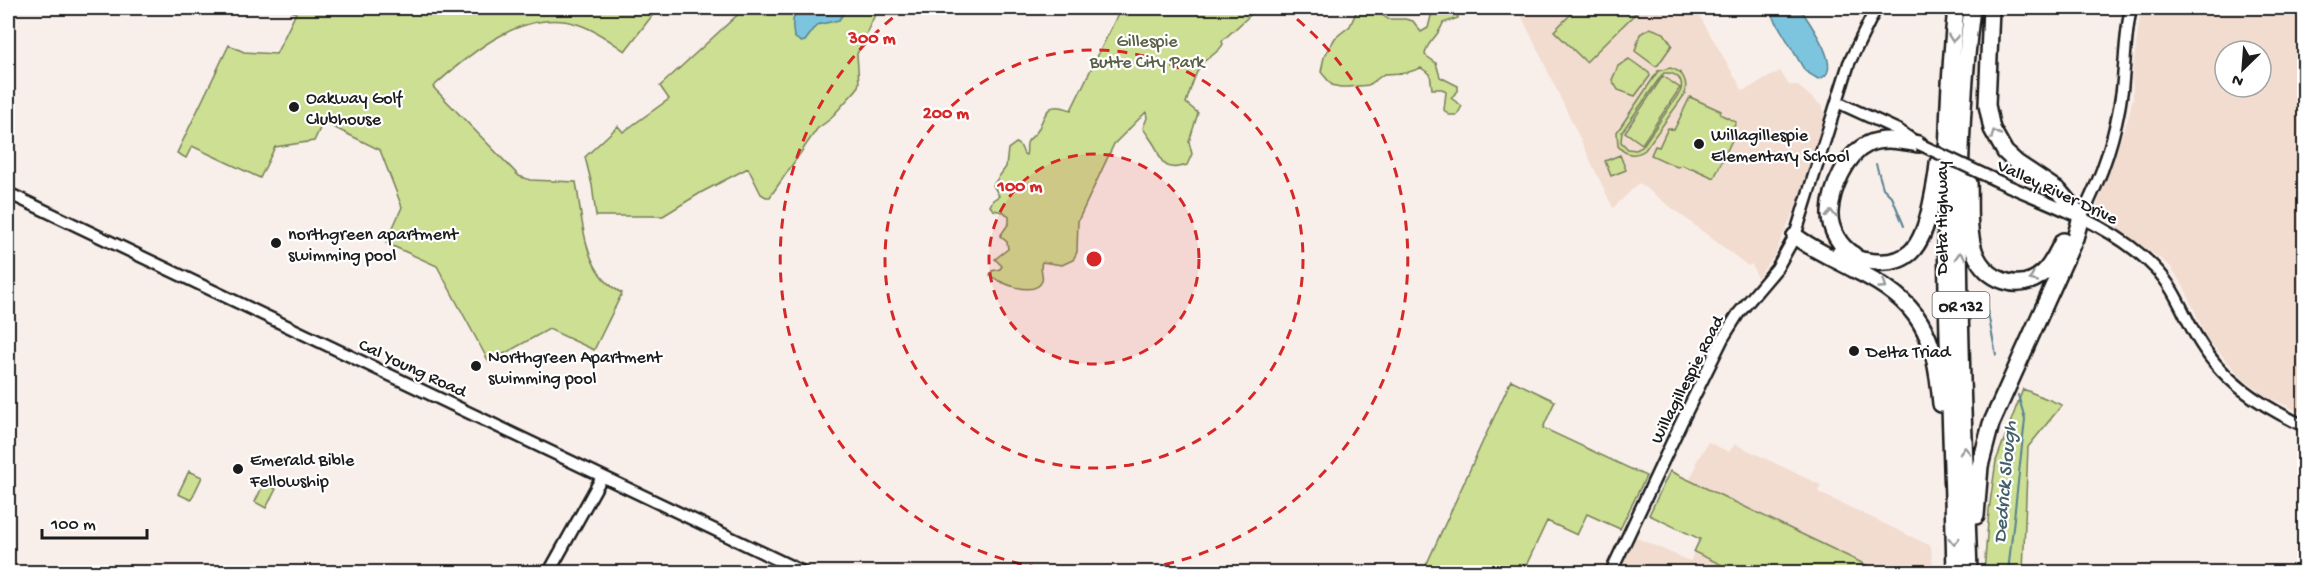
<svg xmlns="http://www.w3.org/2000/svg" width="2312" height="580" viewBox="0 0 2312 580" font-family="'Gochi Hand',sans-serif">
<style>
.built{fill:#f2dcd0;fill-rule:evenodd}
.green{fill:#cddf93;stroke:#747e58;stroke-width:1.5;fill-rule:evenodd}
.water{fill:#7dc5de;stroke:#568190;stroke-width:1.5}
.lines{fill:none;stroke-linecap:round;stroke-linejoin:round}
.stream{stroke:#568190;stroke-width:2}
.secondary-casing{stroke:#1c1c1c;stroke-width:15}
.highway-casing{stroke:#1c1c1c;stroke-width:20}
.secondary{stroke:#fff;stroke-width:10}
.highway{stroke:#fff;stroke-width:15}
.secondary-bridge-casing{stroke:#1c1c1c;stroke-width:15;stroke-linecap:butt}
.secondary-bridge{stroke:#fff;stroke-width:10}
.oneway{stroke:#999}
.ring{fill:none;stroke:#d62828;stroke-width:3;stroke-dasharray:10 8}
.poi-dot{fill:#1c1c1c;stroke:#fff;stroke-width:2}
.labels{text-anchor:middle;stroke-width:4.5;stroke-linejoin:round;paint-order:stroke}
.shield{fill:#fff;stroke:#606060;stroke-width:1.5}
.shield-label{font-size:16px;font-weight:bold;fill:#1c1c1c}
.park-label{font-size:18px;fill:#5a6046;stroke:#fff}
.poi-label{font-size:18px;fill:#1c1c1c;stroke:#fff;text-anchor:start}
.street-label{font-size:18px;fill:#1c1c1c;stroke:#fff}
.water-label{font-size:20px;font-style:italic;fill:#43606a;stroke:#fff}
.centre{fill:#d62828;stroke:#fff;stroke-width:3}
.ring-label{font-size:18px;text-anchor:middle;font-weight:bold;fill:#d62828;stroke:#fff;stroke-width:4.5;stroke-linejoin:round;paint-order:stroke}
</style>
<rect width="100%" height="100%" fill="#f9efea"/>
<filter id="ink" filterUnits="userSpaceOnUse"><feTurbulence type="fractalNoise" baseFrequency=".0167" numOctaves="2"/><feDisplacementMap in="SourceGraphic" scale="12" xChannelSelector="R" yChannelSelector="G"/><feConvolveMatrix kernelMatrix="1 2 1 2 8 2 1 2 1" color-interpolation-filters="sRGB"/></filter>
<g filter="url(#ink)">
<path class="built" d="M1521 8H1695L1743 91 1780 71 1789 85H1797L1822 106 1825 114 1796 206 1774 256 1757 278 1752 264 1748 266 1639 183 1613 208 1519 11Z
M2141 8H2304V414L2266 396 2243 379 2207 339 2185 289 2170 266 2095 211 2129 115 2133 97 2132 75ZM2225 51H2261V87H2225Z
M1708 442 1729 452 1735 444 1821 485 1818 492 1931 546 1933 572H1884L1689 481 1697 465 1695 464Z
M1635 537 1690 561 1694 552 1737 572H1619Z"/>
<path class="green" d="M285 8H658L625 51C611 42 596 30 580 25 525 6 471 52 433 87L519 176 530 180 576 182C583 220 582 273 622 293L594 350 549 329 489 362 437 266 386 243 402 207 380 150 323 122 314 141 275 147 260 178 192 146 186 158 177 153 229 45 244 52 276 54 296 13Z
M745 8H878L857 54 859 83 857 89 829 120 817 129 770 197H766L761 194 748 168 702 192 663 216H596L592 185 585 157 618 126 623 132 669 99 660 86Z
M1121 8H1258L1222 41 1223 44C1219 53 1209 56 1202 63 1195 72 1190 91 1186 103L1198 113 1189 142 1192 154 1187 165C1169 171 1162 166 1157 150 1154 143 1147 135 1143 128L1147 118 1146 112 1114 144 1078 221 1077 252 1073 260 1062 265 1042 262C1039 269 1044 274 1042 281 1035 298 999 283 990 275L992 271 1000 269 1002 266 995 259 1008 249 1007 242 1000 236 1009 223V217L1004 212 993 210 990 206 993 200 999 196 993 185 1006 167 1008 149 1016 143 1021 147 1024 154 1026 155C1028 150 1025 145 1028 141 1031 137 1035 135 1038 130 1047 110 1048 101 1071 110Z
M1358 8H1372L1388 19H1405L1413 21 1421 32 1428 28 1433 8H1456L1458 18 1443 23C1438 38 1426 42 1425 55L1436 63 1440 77 1458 86V91L1451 98 1462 106 1457 115H1449L1444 110 1446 92 1442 89H1432L1430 74 1421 68 1406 73 1384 74 1369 85 1349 87H1340L1332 85 1321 72 1324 57 1335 38 1350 26Z
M1577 8H1641L1586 62 1554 31Z
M1650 28 1664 33 1672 45 1658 65 1655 66 1635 51 1640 34Z
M1629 59 1649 73 1650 76 1635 96 1618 90 1612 80 1618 66Z
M1670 68C1683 71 1688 81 1685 94L1645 150C1635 157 1625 155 1618 146L1617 132 1658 71ZM1664 73C1676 72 1685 80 1680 92L1642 147 1636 150 1628 149 1621 142 1622 132 1661 76Z
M1663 76 1680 88 1642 144 1625 132Z
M1690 97 1721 111 1720 114 1736 122 1729 138 1732 140 1714 178 1692 168 1691 169 1682 165 1677 167 1651 155 1655 146 1659 147 1668 128 1674 130Z
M1620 155 1626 170 1611 176 1605 161Z
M1511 380 1555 401 1543 428 1646 476 1620 529 1587 514 1577 535 1547 521 1523 572H1423Z
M2023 389 2062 405 2028 447 2023 572H1984L1989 510 1996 461Z
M189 471 202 477 191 500 178 494Z
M1670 471 1881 572H1737L1694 552 1700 539 1649 515Z
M264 483 276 489 266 508 255 502Z"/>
<path class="water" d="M805 8H847L839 20 817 25 805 41 801 42 794 37C792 23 790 15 805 8Z
M1768 8H1800C1808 21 1847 73 1818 79L1805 71Z"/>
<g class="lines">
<path class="stream" d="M1876 164 1883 188 1892 197 1904 226
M1986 303 1996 355
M2008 572 2025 419 2018 395"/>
<g class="secondary-casing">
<path id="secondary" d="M1837 102 1898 130 1914 141
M1989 177C2045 204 2111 222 2155 268 2174 287 2182 311 2195 334 2220 380 2258 404 2304 426
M8 193 803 572
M2081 217C2102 177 2116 136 2122 90 2125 63 2125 35 2131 8
M549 572 602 477
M1611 572 1681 423 1723 338 1738 314 1777 268 1795 236 1849 63 1876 8"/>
</g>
<g class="highway-casing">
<path id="highway" d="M1991 8 1987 105 1992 129 2005 152 2017 163 2059 191 2081 217
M1969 183C1970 205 1967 232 1975 253 1985 280 2020 294 2043 273 2052 265 2057 252 2063 241
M1795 236C1813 250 1835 259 1855 270 1921 302 1935 334 1941 404
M1839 254C1847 258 1854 258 1862 260 1909 270 1922 247 1931 205 1934 191 1937 177 1938 163
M1854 255C1840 247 1829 229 1830 212 1831 190 1846 154 1868 144 1884 137 1902 141 1919 144
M1976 516 1980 466 1991 424 2075 238 2081 217
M1955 572C1951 384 1937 195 1956 8
M1969 572C1963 384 1949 195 1972 8"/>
</g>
<use href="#secondary" class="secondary"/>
<use href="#highway" class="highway"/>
<g class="secondary-bridge-casing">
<path id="secondary-bridge" d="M1919 144 1989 177"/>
</g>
<use href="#secondary-bridge" class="secondary-bridge"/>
</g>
<defs><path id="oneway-chevron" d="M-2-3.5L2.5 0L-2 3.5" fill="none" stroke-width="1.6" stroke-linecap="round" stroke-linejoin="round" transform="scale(1.5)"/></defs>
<g class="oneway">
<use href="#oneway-chevron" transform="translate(1953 38) rotate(96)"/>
<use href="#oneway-chevron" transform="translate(1995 134) rotate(-114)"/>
<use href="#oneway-chevron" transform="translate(1831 214) rotate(-90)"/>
<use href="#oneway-chevron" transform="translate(1960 256) rotate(-92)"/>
<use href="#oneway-chevron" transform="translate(2033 278) rotate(155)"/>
<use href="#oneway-chevron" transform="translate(1883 285) rotate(33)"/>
<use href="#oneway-chevron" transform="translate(1965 451) rotate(-92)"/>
<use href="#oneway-chevron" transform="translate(1954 541) rotate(89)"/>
</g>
</g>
<circle cx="1094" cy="259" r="105" fill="#d62828" fill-opacity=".12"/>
<g class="ring">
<circle cx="1094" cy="259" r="105"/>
<circle cx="1094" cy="259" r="209"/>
<path d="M1075 572A314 314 0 0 1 905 8M1283 8A314 314 0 0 1 1113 572"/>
</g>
<g class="poi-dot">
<circle cx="294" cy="107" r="6"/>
<circle cx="1699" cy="144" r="6"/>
<circle cx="276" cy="243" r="6"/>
<circle cx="1854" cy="351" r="6"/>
<circle cx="476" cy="366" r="6"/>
<circle cx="238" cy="469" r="6"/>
</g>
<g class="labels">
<rect class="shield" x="1932.5" y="292" width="57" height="26" rx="4.5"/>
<g class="shield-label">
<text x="1961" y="311">OR 132</text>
</g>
<g class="park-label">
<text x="1147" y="46">Gillespie<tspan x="1147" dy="21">Butte City Park</tspan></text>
</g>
<g class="poi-label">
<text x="306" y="103">Oakway Golf<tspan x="306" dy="21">Clubhouse</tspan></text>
<text x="1711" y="140">Willagillespie<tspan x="1711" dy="21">Elementary School</tspan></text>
<text x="288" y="239">northgreen apartment<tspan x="288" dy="21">swimming pool</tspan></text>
<text x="1866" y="357">Delta Triad</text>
<text x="488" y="362">Northgreen Apartment<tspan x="488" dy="21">swimming pool</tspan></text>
<text x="250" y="465">Emerald Bible<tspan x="250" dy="21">Fellowship</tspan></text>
</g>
<g class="street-label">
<text transform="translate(2058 191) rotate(25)" y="6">Valley River Drive</text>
<text transform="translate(1941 218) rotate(-90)" y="6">Delta Highway</text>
<text transform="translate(413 367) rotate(25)" y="6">Cal Young Road</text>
<text transform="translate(1686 379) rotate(-63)" y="6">Willagillespie Road</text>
</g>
<g class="water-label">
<text transform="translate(2003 482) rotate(-85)" y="7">Dedrick Slough</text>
</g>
</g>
<circle cx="1094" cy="259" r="9" class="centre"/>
<g class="ring-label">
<text x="872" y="43">300 m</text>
<text x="946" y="118">200 m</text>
<text x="1020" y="191">100 m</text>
</g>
<rect width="2312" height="580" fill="none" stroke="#fff" stroke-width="30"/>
<rect x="15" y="15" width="2282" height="550" fill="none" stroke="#1c1c1c" stroke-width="2" filter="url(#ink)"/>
<g transform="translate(2243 69) rotate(205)"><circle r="28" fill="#ffffff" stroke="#a4a4a4" stroke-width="1.5"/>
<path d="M0-4.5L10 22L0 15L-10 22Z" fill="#1c1c1c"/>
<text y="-9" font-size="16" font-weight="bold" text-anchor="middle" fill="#1c1c1c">N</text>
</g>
<path d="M42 529v9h105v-9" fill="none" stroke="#1c1c1c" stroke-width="3"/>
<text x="51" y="529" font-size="18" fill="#1c1c1c" stroke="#ffffff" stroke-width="4.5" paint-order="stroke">100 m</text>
</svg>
